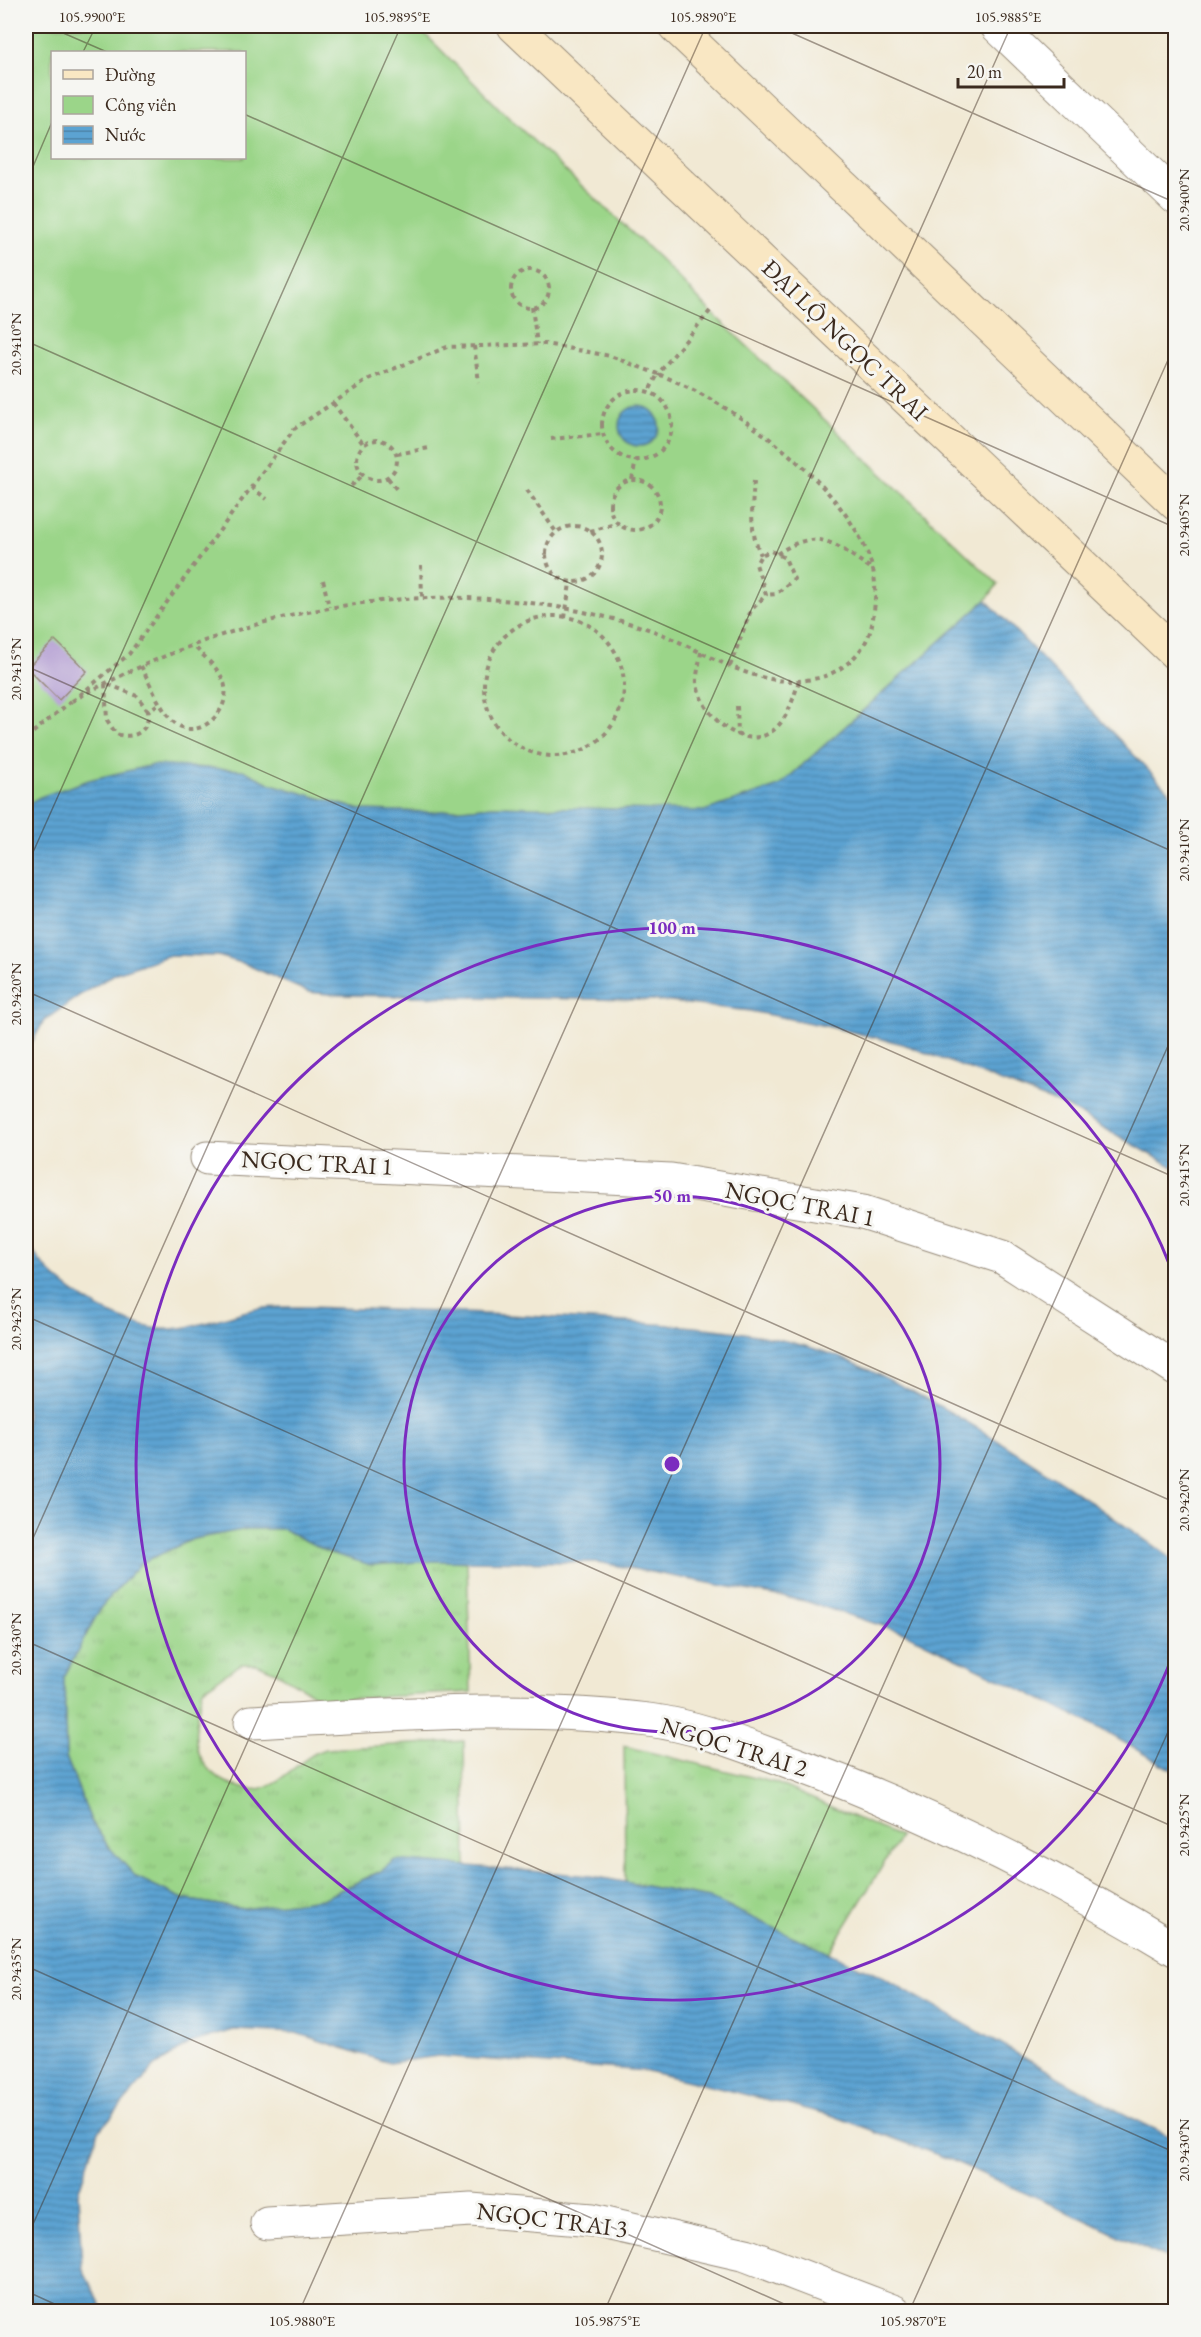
<svg xmlns="http://www.w3.org/2000/svg" width="1201" height="2337" viewBox="0 0 1201 2337" font-family="'EB Garamond',serif">
<style>
.grass{fill:url(#grass-tufts);stroke:#6b8054;stroke-width:1.5}
.park{fill:#9bd589;stroke:#6b8054;stroke-width:1.5;fill-rule:evenodd}
.water{fill:url(#water-rules);stroke:#4c6678;stroke-width:1.5}
.building{fill:#b09ad1}
.lines{fill:none;stroke-linecap:round;stroke-linejoin:round}
.street-casing{stroke:#968a79;stroke-width:35}
.secondary-casing{stroke:#968a79;stroke-width:35}
.path{stroke:#968a79;stroke-width:4;stroke-dasharray:4.5 4.5;stroke-linecap:butt}
.street{stroke:#fff;stroke-width:33}
.secondary{stroke:#f9e7c3;stroke-width:33}
.ticks{fill:none;stroke:#3b2a1e;stroke-width:1.5;stroke-opacity:0.45}
.ring{fill:none;stroke:#7b2cbf;stroke-width:3}
.labels{text-anchor:middle;stroke-width:6;stroke-linejoin:round;paint-order:stroke}
.street-label{font-size:24px;fill:#3b2a1e;stroke:#f6f6f2}
.centre{fill:#7b2cbf;stroke:#f6f6f2;stroke-width:3}
.ring-label{font-size:18px;text-anchor:middle;font-weight:bold;fill:#7b2cbf;stroke:#f6f6f2;stroke-width:6;stroke-linejoin:round;paint-order:stroke}
.neatline{fill:none;stroke:#3b2a1e;stroke-width:2}
.ticks-label{font-size:15px;text-anchor:middle;fill:#3b2a1e}
</style>
<defs>
<pattern id="grass-tufts" width="24" height="20" patternUnits="userSpaceOnUse" patternTransform="scale(1.5)"><rect width="24" height="20" fill="#9bd589"/><path d="M3 7l-1-3M5 7V3M7 7l1-3M15 17l-1-3M17 17v-4M19 17l1-3" fill="none" stroke="#86b776"/></pattern>
<pattern id="water-rules" width="6" height="5" patternUnits="userSpaceOnUse" patternTransform="scale(1.5)"><rect width="6" height="5" fill="#5ca3d2"/><path d="M0 2.5h6" fill="none" stroke="#4d85aa"/></pattern>
</defs>
<rect width="100%" height="100%" fill="#f6f6f2"/>
<filter id="ink" filterUnits="userSpaceOnUse"><feTurbulence type="fractalNoise" baseFrequency=".0167" numOctaves="2"/><feDisplacementMap in="SourceGraphic" scale="12" xChannelSelector="R" yChannelSelector="G"/><feConvolveMatrix kernelMatrix="1 2 1 2 8 2 1 2 1" color-interpolation-filters="sRGB"/></filter>
<filter id="wash" filterUnits="userSpaceOnUse"><feTurbulence type="fractalNoise" baseFrequency=".008" numOctaves="4" result="noise"/><feDisplacementMap in="SourceGraphic" scale="24" xChannelSelector="R" yChannelSelector="G"/><feGaussianBlur stdDeviation="1.35" result="paint"/><feColorMatrix in="noise" values="0 0 0 0 0 0 0 0 0 0 0 0 0 0 0 0 0 1.4 0 .05"/><feComposite in="paint" operator="in"/></filter>
<g filter="url(#wash)">
<rect width="100%" height="100%" fill="#f1e9d4"/>
<path class="grass" d="M247 1529H283L330 1553 467 1562 471 1692 323 1700 276 1672 256 1664H241L203 1689C193 1725 187 1762 226 1782 235 1786 248 1791 258 1789 285 1783 300 1757 325 1749L464 1741 466 1866 395 1860 381 1871 322 1899 244 1909 183 1899 136 1877 108 1846 91 1821 66 1757 64 1677 101 1607 141 1563 193 1539Z
M624 1746 776 1783 900 1837 829 1953 709 1898 625 1882Z"/>
<path class="park" d="M26 26H417L509 118 659 258 710 311 998 584 986 600 779 786 704 812 493 806 431 812 361 810 271 784 242 770 153 765 89 780 26 805ZM52 52H244V158H52Z
M26 2054 29 2064 33 2106 26 2105Z"/>
<path class="water" d="M619 426a20 20 0 1 1 40 0a20 20 0 1 1-40 0Z
M986 600 1175 798V1168L1067 1107 903 1044 826 1026 750 1011 652 1000 339 995 308 992 245 964 218 956 170 955 116 973 80 995 44 1021 26 1053V805L40 797 89 780 153 765 243 770 271 784 361 810 431 812 493 806 704 811 779 786Z
M26 1238C44 1281 108 1320 153 1328 183 1334 227 1315 256 1309 272 1306 290 1307 307 1307 402 1310 497 1314 592 1320 680 1325 776 1328 858 1365 972 1416 1074 1490 1175 1561V1772L1094 1725 905 1633 805 1601 597 1562 434 1561 371 1565 330 1553 283 1529H247L193 1539 141 1563 101 1607 64 1677 66 1757 91 1821 108 1846 136 1877 183 1899 244 1909 322 1899 381 1871 395 1860 592 1876 709 1898 884 1978 1118 2111 1175 2139V2263L1088 2221 949 2159 831 2115 647 2071 438 2056 389 2063 296 2033 234 2030 190 2043 155 2066 99 2131 78 2193 82 2268 104 2311H26C25 2262 25 2213 26 2164 26 2127 40 2090 26 2054Z"/>
<g id="blocks">
<path class="building" d="M55 640 87 671 59 700 27 668Z"/>
</g>
</g>
<g filter="url(#ink)">
<use href="#blocks" fill-opacity="0" stroke="#968a79" stroke-width="1.5"/>
<g class="lines">
<g class="street-casing">
<path id="street" d="M997 26 1176 198
M207 1158 671 1180 863 1212 1002 1257 1176 1369
M251 1722C382 1716 516 1704 648 1720 698 1726 746 1746 793 1763 927 1812 1054 1876 1176 1950
M267 2223 471 2210 593 2220 746 2255 895 2312"/>
</g>
<g class="secondary-casing">
<path id="secondary" d="M514 26 1176 654
M675 26 1176 504"/>
</g>
<path class="path" d="M511 289a19 19 0 1 1 38 0a19 19 0 1 1-38 0Z
M532 307 537 344
M474 346 479 382
M602 425a35 35 0 1 1 70 0a35 35 0 1 1-70 0Z
M333 403 364 445
M551 439 603 434
M357 460a20 20 0 1 1 40 0a20 20 0 1 1-40 0Z
M397 454 429 448
M388 478 397 490
M632 480 636 460
M610 505a25 25 0 1 1 50 0a25 25 0 1 1-50 0Z
M754 481C752 507 749 531 761 555
M351 486 363 475
M251 487 267 499
M527 490 556 532
M546 554a28 28 0 1 1 56 0a28 28 0 1 1-56 0Z
M590 531 619 523
M777 554C820 525 835 545 872 569
M421 565 422 597
M323 580 329 607
M484 686a70 70 0 1 1 140 0a70 70 0 1 1-140 0Z
M565 618 570 583
M701 652C700 661 696 674 697 684 702 717 747 757 777 727 789 715 794 696 799 681
M141 666C150 683 158 705 171 719 195 748 238 708 222 678 217 667 203 656 194 646
M730 666 751 610 766 595 756 564 761 555 771 551 785 558 794 579 776 594 766 595
M80 695 129 654 294 429 369 379 447 347 545 344 610 356 658 374 710 311
M72 701C249 603 446 567 642 627 700 645 750 691 813 679 840 675 867 652 872 624 875 607 877 588 873 570 852 488 734 403 658 374L648 393
M737 706 738 735
M148 711 137 696 105 683 107 720 116 734C134 740 150 731 148 711L161 702
M26 738 74 699"/>
<use href="#street" class="street"/>
<use href="#secondary" class="secondary"/>
</g>
</g>
<path class="ticks" d="M47 26 107 52M776 26 1176 203M83 52 96 26M244 114 1176 528M26 183 52 122M26 341 1176 853M26 666 1176 1178M26 868 401 26M26 991 1176 1503M26 1316 1176 1828M26 1554 706 26M26 1641 1176 2153M26 1966 802 2312M26 2240 1011 26M26 2291 72 2312M299 2312 1176 342M604 2312 1176 1028M909 2312 1176 1714"/>
<g class="ring">
<circle cx="672" cy="1464" r="268"/>
<path d="M1174 1652A536 536 0 1 1 1174 1276"/>
</g>
<g class="labels">
<g class="street-label">
<text transform="translate(845 340) rotate(44)" y="8">ĐẠI LỘ NGỌC TRAI</text>
<text transform="translate(317 1163) rotate(3)" y="8">NGỌC TRAI 1</text>
<text transform="translate(800 1204) rotate(11)" y="8">NGỌC TRAI 1</text>
<text transform="translate(734 1747) rotate(17)" y="8">NGỌC TRAI 2</text>
<text transform="translate(552 2220) rotate(7)" y="8">NGỌC TRAI 3</text>
</g>
</g>
<circle cx="672" cy="1464" r="9" class="centre"/>
<g class="ring-label">
<text x="672" y="934">100 m</text>
<text x="672" y="1202">50 m</text>
</g>
<rect width="1201" height="2337" fill="none" stroke="#f6f6f2" stroke-width="66"/>
<rect x="51" y="51" width="195" height="108" fill="#f6f6f2" stroke="#aba49d" stroke-width="1.5"/>
<rect x="63" y="70" width="30" height="9" fill="#f9e7c3" stroke="#aba49d" stroke-width="1.5"/>
<text x="105" y="81" font-size="18" fill="#3b2a1e">Đường</text>
<rect x="63" y="96" width="30" height="18" fill="#9bd589" stroke="#aba49d" stroke-width="1.5"/>
<text x="105" y="111" font-size="18" fill="#3b2a1e">Công viên</text>
<rect x="63" y="126" width="30" height="18" fill="url(#water-rules)" stroke="#aba49d" stroke-width="1.5"/>
<text x="105" y="141" font-size="18" fill="#3b2a1e">Nước</text>
<path d="M958 78v9h106v-9" fill="none" stroke="#3b2a1e" stroke-width="3"/>
<text x="967" y="78" font-size="18" fill="#3b2a1e" stroke="#f6f6f2" stroke-width="4.5" paint-order="stroke">20 m</text>
<rect x="33" y="33" width="1135" height="2271" class="neatline"/>
<g class="ticks-label">
<text x="92" y="22">105.9900°E</text>
<text x="397" y="22">105.9895°E</text>
<text x="703" y="22">105.9890°E</text>
<text x="1008" y="22">105.9885°E</text>
<text transform="translate(1184 200) rotate(-90)" y="5">20.9400°N</text>
<text transform="translate(16 344) rotate(-90)" y="5">20.9410°N</text>
<text transform="translate(1184 525) rotate(-90)" y="5">20.9405°N</text>
<text transform="translate(16 669) rotate(-90)" y="5">20.9415°N</text>
<text transform="translate(1184 850) rotate(-90)" y="5">20.9410°N</text>
<text transform="translate(16 994) rotate(-90)" y="5">20.9420°N</text>
<text transform="translate(1184 1175) rotate(-90)" y="5">20.9415°N</text>
<text transform="translate(16 1319) rotate(-90)" y="5">20.9425°N</text>
<text transform="translate(1184 1500) rotate(-90)" y="5">20.9420°N</text>
<text transform="translate(16 1644) rotate(-90)" y="5">20.9430°N</text>
<text transform="translate(1184 1825) rotate(-90)" y="5">20.9425°N</text>
<text transform="translate(16 1969) rotate(-90)" y="5">20.9435°N</text>
<text transform="translate(1184 2150) rotate(-90)" y="5">20.9430°N</text>
<text x="302" y="2326">105.9880°E</text>
<text x="607" y="2326">105.9875°E</text>
<text x="913" y="2326">105.9870°E</text>
</g>
</svg>
